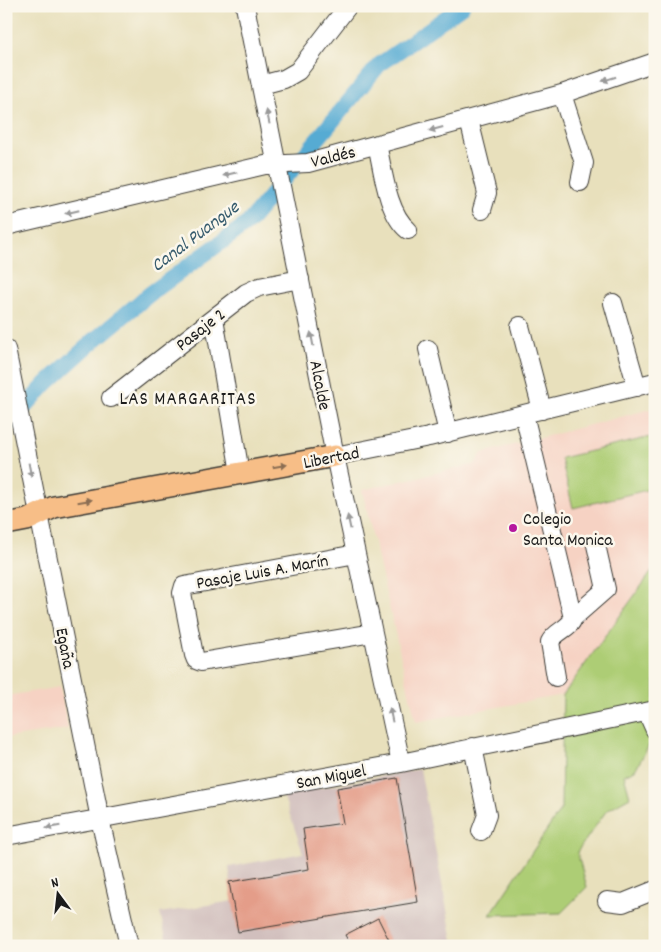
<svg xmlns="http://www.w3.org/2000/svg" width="661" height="952" viewBox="0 0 661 952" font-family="Dekko,sans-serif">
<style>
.built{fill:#f6d2c3}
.industrial{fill:#d1bfbd}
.green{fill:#adcd74;stroke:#647448}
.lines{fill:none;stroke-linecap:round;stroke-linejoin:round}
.canal{stroke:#57abd3;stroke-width:16}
.building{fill:#e49d89}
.minor-casing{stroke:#3b3934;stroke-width:20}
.major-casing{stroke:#3b3934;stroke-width:24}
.minor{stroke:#fff;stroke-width:18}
.major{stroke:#f7be87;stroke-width:21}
.oneway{fill:#999}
.oneway2{fill:#8a6d52}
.poi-dot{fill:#b5179e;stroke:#fbf7ec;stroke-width:2}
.labels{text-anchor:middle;stroke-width:5;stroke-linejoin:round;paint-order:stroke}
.street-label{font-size:18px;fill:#1c1c1c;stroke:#fbf7ec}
.poi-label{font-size:18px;fill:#1c1c1c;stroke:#fbf7ec;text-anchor:start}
.water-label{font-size:19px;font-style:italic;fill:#375c6e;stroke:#fbf7ec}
.neighbourhood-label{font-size:19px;letter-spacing:1px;fill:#1c1c1c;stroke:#fbf7ec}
</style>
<rect width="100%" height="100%" fill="#fbf7ec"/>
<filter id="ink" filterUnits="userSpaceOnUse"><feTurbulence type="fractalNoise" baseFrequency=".02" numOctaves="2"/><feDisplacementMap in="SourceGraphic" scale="10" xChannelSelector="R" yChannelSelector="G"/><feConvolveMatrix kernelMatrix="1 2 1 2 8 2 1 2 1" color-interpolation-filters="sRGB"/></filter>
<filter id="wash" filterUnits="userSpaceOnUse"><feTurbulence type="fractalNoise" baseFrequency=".0096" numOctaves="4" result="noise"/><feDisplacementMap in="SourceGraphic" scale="20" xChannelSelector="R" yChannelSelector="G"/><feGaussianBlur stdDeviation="1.12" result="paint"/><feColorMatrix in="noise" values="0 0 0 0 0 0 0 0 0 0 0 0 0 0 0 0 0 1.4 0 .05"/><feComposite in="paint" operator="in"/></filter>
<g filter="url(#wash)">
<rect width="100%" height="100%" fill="#e8e0bc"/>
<path class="built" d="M655 408V567L563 695 416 722 362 490 475 464 482 453Z
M60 687 68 729 6 738V696Z"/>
<path class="industrial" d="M420 769 454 946H168L160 913 233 901 229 867 303 853 283 795Z"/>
<path class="green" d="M651 437 655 454V488L573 508 561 458Z
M655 567V735L635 770 624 775 630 797 607 810 577 852 587 887 561 913 490 915 561 809 563 695Z"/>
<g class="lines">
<path class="canal" d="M6 427 47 383 91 343 151 293 248 223 379 65 462 6"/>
</g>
<g id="blocks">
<path class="building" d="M397 778 418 902 238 932 229 882 309 869 303 829 343 823 337 788Z
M378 918 392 946H351L345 935Z"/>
</g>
</g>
<g filter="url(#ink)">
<use href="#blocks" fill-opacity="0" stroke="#3b3934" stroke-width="1"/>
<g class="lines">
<g class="minor-casing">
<path id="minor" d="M245 6 335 456 401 763
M261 85 284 79 298 71 348 6
M562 94 584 163 580 182
M469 120 487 193 482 210
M377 144C383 170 387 213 408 230
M6 226 265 165 308 163 562 94 655 62
M613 303 637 387
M214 318 240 473
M520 326 542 410
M6 349 100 819 129 946
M428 349 448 433
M111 398 246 293 259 287 300 279
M524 414 573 618C570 629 555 631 550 642L556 677
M335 456 429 437 655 382
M356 554 184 586 182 593 194 655 196 660 201 662 373 633
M573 618 606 589 596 545
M647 712 655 730
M473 747 487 815 481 831
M6 836 401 763 655 710
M607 901 623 903 655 890"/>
</g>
<g class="major-casing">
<path id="major" d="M6 524 27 520 54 507 335 456"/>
</g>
<use href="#minor" class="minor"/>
<use href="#major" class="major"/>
</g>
<defs><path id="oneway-solid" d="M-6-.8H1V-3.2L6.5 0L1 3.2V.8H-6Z" transform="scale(1.25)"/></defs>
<g class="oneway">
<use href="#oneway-solid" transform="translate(609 79) rotate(162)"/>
<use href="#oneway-solid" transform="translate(268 117) rotate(-102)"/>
<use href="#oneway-solid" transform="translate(436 129) rotate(165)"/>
<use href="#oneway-solid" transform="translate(230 174) rotate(166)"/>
<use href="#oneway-solid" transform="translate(72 212) rotate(167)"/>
<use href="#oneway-solid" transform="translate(312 339) rotate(-101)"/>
<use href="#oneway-solid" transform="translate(30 470) rotate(79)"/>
<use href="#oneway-solid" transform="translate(349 522) rotate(-102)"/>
<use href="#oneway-solid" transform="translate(391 715) rotate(-102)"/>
<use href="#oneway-solid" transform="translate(53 827) rotate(170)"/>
</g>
<g class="oneway2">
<use href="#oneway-solid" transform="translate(280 466) rotate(-10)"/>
<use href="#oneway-solid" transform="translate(85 501) rotate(-10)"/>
</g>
</g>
<circle class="poi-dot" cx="513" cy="528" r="5"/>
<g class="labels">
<g class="street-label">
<text transform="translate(333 156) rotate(-14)" y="6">Valdés</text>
<text transform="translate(200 329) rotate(-38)" y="6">Pasaje 2</text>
<text transform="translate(321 385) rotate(79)" y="6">Alcalde</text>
<text transform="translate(331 457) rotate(-11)" y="6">Libertad</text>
<text transform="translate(262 571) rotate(-10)" y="6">Pasaje Luis A. Marín</text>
<text transform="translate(66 648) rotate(79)" y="6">Egaña</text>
<text transform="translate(331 776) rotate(-11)" y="6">San Miguel</text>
</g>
<g class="poi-label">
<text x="523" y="524">Colegio<tspan x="523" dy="21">Santa Monica</tspan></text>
</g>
<g class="water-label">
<text transform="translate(194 235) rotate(-37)" y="7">Canal Puangue</text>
</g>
<g class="neighbourhood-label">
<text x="188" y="404">LAS MARGARITAS</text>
</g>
</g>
<rect width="661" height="952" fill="none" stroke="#fbf7ec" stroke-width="25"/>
<g transform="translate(58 894) rotate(345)" stroke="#fbf7ec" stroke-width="4" paint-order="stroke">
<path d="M0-4L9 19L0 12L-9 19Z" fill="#1c1c1c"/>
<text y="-8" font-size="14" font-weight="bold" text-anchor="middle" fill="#1c1c1c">N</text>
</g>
</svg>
